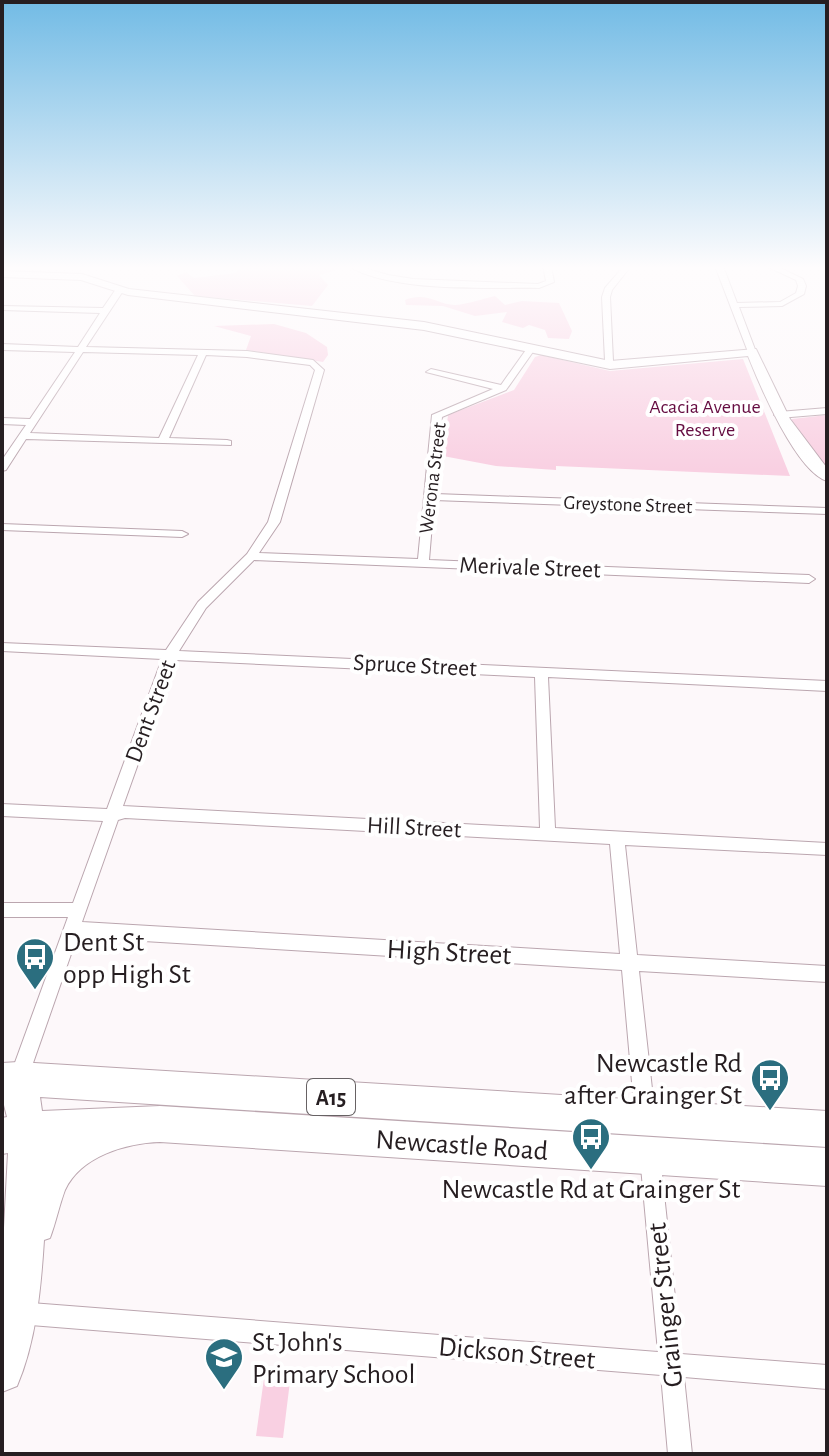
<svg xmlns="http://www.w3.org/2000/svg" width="829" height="1456" viewBox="0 0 829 1456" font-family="'Alegreya Sans',sans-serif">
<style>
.green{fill:#f9d0e2}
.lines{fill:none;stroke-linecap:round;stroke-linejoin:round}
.street-casing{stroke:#bba6af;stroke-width:2}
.secondary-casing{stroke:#bba6af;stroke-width:2}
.highway-casing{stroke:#bba6af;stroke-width:2}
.street{fill:#fff;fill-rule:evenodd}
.secondary{fill:#fff;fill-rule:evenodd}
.highway{fill:#fff;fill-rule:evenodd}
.labels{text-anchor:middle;stroke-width:8;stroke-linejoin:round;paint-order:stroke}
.far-park-label{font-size:20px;fill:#650c41;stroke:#fff}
.far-street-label{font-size:20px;fill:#261e21;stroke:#fff}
.shield{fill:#fff;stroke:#676264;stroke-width:2}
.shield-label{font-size:22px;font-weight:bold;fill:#261e21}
.street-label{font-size:24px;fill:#261e21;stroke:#fff}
.near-poi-label{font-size:28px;fill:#261e21;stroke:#fff;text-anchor:start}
.near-street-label{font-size:28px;fill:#261e21;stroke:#fff}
</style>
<rect width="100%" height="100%" fill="#fdf8fa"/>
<path class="green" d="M241 266H342L344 268 319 275 328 285 312 306 195 296 177 276 186 272 194 278 236 273Z
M495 296 505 305 522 301 559 303 572 331 569 339 548 338 545 330 529 325 523 328 502 322 507 312 475 316 443 306 406 305 405 300C427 291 440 306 456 305 468 304 482 299 495 296Z
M274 324 306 333 327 347 328 355 323 362 246 350 251 336 214 326Z
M541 355 610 371 743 359 790 476 556 466V470L496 466 443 456 448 415 514 390 535 357Z
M827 415V471L792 423V419Z
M265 1371 291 1373 283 1438 256 1436Z"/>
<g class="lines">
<g class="street-casing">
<path id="street" d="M348 266H358L388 275 413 279 538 284 546 281 543 266H551L554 282 539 288C486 287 393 293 348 266Z
M624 266H631L612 290 610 297 613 361 609 364 605 361 602 297 605 288Z
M715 266H723L737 303 780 302 796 293 798 286 796 280 766 266H776L803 279 806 286 804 294 782 306 739 307 756 352 755 354 748 352Z
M116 289 123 291 86 347 247 351 313 360 324 370 280 522 259 553 418 559 432 415 493 389 426 372 431 369 501 385 528 347 531 346 535 349 506 390 442 417 435 494 827 508V514L434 500 429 560 809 575 815 579 809 583 254 560 206 608 179 651 827 681V691L548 677 555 828 827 843V855L625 845 637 955 827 966V982L639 971 655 1116 652 1123 645 1126 638 1123 635 1116 622 970 77 937 25 1086 18 1088 11 1086 9 1079 68 917H2V903H73L103 821 2 816V804L107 809 162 659 2 651V643L166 650 198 602 247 554 268 522 315 370 310 365 247 357 206 355 169 438 227 440 231 441V445L26 439 6 470 2 471V460L26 425 2 424V418L30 419 75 352 2 350V344L78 347 100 313 2 310V306L103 308ZM83 352 198 355 159 438 30 433ZM175 660 535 677 540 828 123 806ZM125 818 610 844 620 954 82 922 118 820Z
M827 408V414L779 418 774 415 779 412Z
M2 524 182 531 188 534 182 537 2 530Z
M650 1146 657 1149 660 1156 681 1354 827 1365V1389L684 1377 692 1454H668L661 1375 18 1324 10 1321 7 1313 10 1305 18 1302 658 1352 640 1156 643 1149Z"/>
</g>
<g class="secondary-casing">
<path id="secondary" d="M2 271 82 274 129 289 424 322 610 361 756 349 790 419 827 468V481C796 471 760 386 748 356L610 369 424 330 128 295 81 280 2 277Z"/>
</g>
<g class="highway-casing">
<path id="highway" d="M18 1062 827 1111V1147L40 1097 42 1111 160 1106 827 1148V1186L160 1142C126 1143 81 1156 65 1190 59 1206 56 1222 50 1238L44 1240C41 1288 36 1342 17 1386L2 1392V1265L8 1153 2 1154V1118L7 1117 2 1097V1063Z"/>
</g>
<use href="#street" class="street"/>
<use href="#secondary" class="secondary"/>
<use href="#highway" class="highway"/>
</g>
<linearGradient id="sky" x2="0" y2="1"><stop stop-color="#72bbe5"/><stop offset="0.57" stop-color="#fefcfd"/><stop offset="1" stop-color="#fefcfd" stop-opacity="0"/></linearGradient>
<rect width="829" height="470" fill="url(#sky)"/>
<defs>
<g id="bus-pin" transform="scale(2)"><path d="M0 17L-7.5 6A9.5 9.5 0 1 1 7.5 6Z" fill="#2b6e7f" stroke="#fff"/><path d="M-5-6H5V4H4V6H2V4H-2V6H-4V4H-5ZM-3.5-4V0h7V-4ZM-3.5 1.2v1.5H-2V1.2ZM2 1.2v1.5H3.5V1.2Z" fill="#fff"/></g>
<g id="school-pin" transform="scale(2)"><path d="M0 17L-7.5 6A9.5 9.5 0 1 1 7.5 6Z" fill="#2b6e7f" stroke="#fff"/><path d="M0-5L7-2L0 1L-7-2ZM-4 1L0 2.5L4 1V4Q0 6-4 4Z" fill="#fff"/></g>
</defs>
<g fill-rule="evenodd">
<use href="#bus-pin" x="35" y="957"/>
<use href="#bus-pin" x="770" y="1078"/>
<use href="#bus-pin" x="591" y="1137"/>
<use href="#school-pin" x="224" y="1357"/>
</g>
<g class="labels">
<g class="far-park-label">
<text x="705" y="413">Acacia Avenue<tspan x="705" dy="23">Reserve</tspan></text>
</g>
<g class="far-street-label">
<text transform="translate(432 478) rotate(-83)" y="7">Werona Street</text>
<text transform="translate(628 504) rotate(2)" y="7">Greystone Street</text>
</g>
<rect class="shield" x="307" y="1079" width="48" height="36" rx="6"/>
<g class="shield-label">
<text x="331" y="1105">A15</text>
</g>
<g class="street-label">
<text transform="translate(530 567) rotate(2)" y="8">Merivale Street</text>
<text transform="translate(415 665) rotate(3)" y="8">Spruce Street</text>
<text transform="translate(150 711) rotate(-70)" y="8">Dent Street</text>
<text transform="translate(414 827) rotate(3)" y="8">Hill Street</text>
</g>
<g class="near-poi-label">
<text x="63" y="951">Dent St<tspan x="63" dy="32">opp High St</tspan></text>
<text x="742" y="1072" text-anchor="end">Newcastle Rd<tspan x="742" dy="32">after Grainger St</tspan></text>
<text x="591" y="1198" text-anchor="middle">Newcastle Rd at Grainger St</text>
<text x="252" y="1351">St John's<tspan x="252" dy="32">Primary School</tspan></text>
</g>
<g class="near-street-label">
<text transform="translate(449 951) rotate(3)" y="10">High Street</text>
<text transform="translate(462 1144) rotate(4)" y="10">Newcastle Road</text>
<text transform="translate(664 1305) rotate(-96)" y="10">Grainger Street</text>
<text transform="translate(517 1352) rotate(5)" y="10">Dickson Street</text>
</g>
</g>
<rect width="829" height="1456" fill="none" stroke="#261e21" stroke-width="8"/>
</svg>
